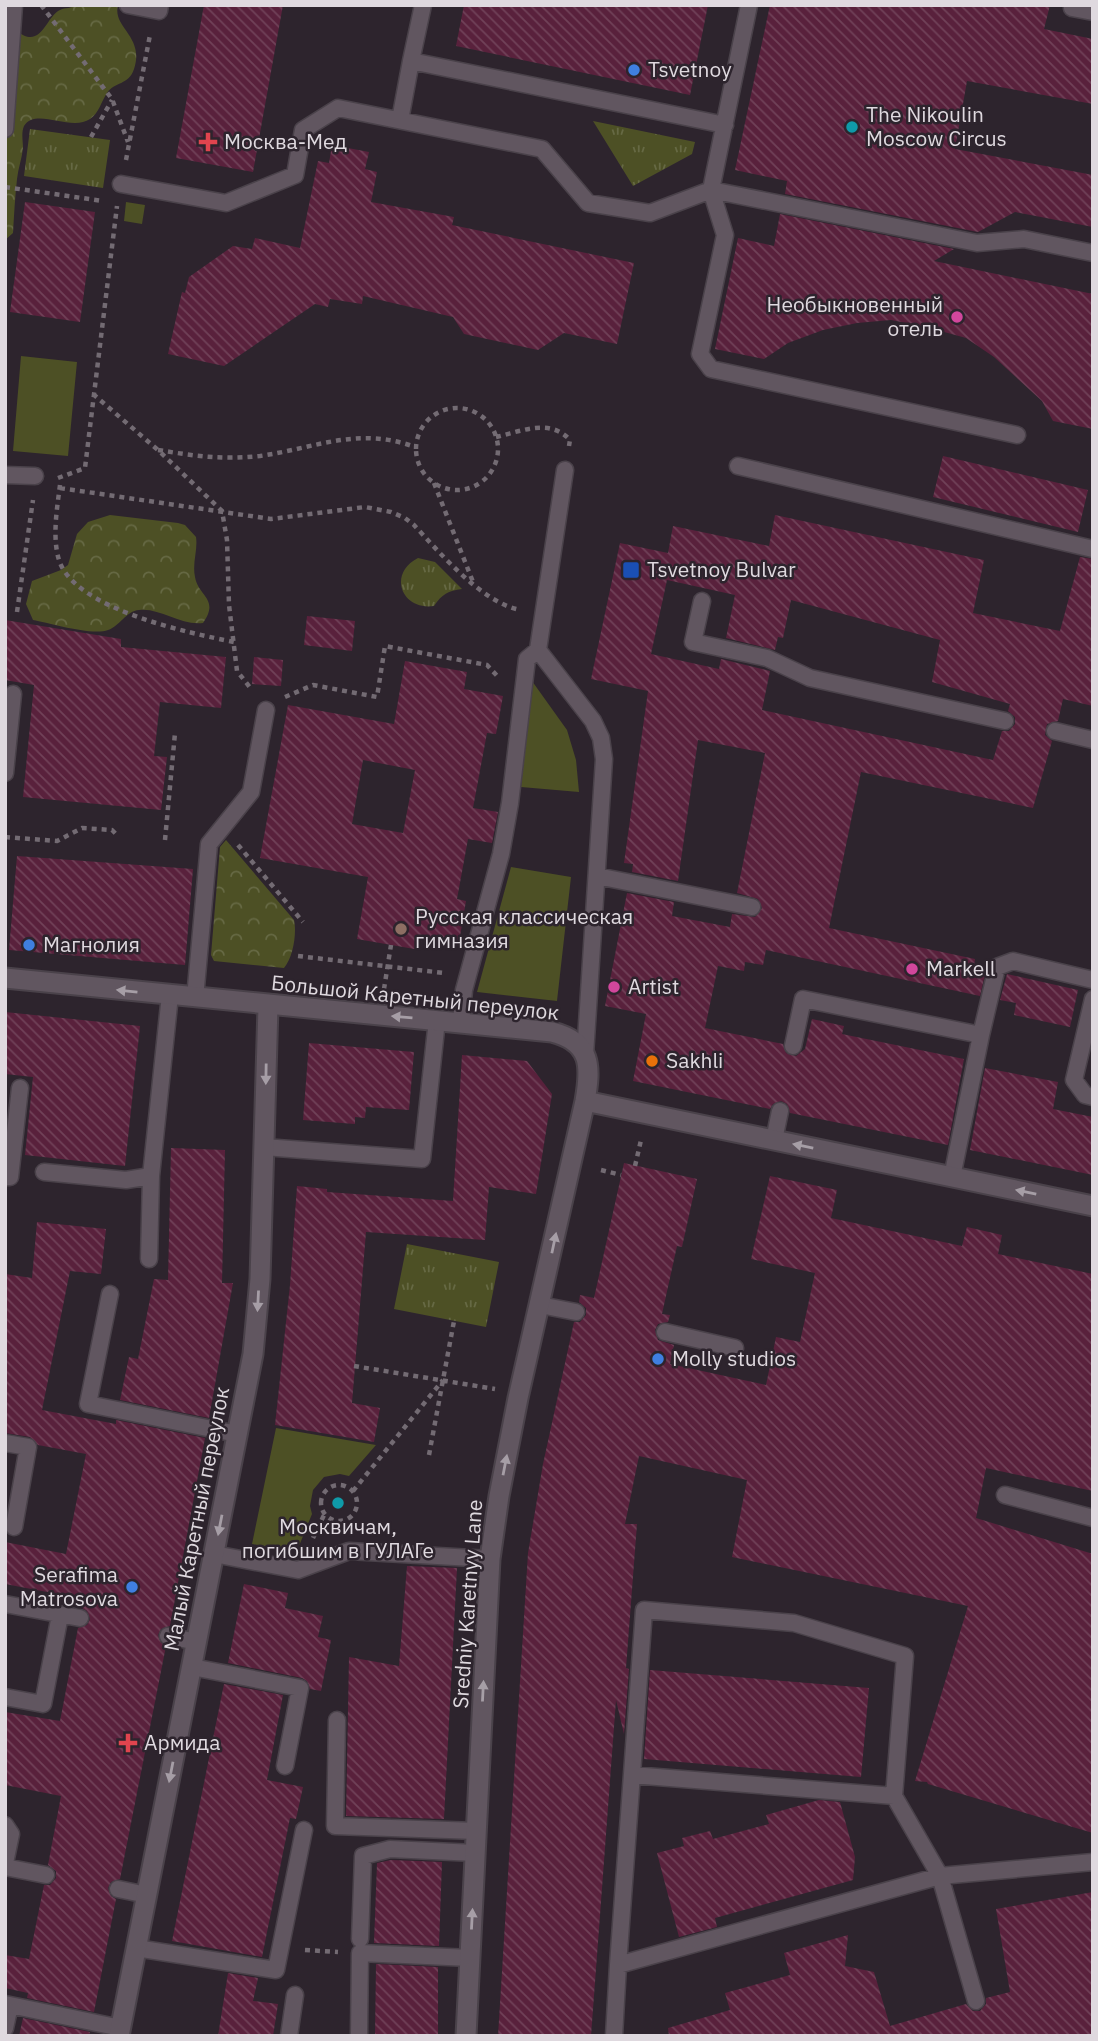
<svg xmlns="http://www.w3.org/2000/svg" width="1098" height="2041" viewBox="0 0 1098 2041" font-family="'IBM Plex Sans',sans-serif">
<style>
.green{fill:#4d5025}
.forest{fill:url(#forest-crowns)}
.park{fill:url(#park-tufts)}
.building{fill:url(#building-back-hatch);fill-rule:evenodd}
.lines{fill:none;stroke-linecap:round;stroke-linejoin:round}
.service-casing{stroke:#4a424a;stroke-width:19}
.minor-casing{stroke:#4a424a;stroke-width:23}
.path{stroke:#736b73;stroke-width:4.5;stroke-dasharray:5 5;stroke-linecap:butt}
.service{stroke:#615660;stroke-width:16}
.minor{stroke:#615660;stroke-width:19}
.oneway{fill:#a69ea6}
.shop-dot{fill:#3f7fe0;stroke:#2d242d;stroke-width:2.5}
.culture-dot{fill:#0f9aa8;stroke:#2d242d;stroke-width:2.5}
.health-dot{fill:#e0444e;stroke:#2d242d;stroke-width:2.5}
.hotel-dot{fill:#d1479c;stroke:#2d242d;stroke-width:2.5}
.transit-dot{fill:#1a4fb4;stroke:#2d242d;stroke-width:2.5}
.education-dot{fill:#8d6e63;stroke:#2d242d;stroke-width:2.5}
.food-dot{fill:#e8710a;stroke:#2d242d;stroke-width:2.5}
.labels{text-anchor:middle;stroke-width:5;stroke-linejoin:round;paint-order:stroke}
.poi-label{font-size:21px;fill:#dfd9df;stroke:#2d242d;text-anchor:start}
.street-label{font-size:21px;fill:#dfd9df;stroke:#2d242d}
</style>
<defs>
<pattern id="forest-crowns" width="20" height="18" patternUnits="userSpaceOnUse" patternTransform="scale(1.75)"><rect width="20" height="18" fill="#4d5025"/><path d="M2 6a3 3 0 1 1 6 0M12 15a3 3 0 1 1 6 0" fill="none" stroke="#666944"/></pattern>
<pattern id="park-tufts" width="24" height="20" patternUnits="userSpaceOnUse" patternTransform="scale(1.75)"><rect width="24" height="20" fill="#4d5025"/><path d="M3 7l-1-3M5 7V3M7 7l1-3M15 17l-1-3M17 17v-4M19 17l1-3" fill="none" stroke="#666944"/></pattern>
<pattern id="building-back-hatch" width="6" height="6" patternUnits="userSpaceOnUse" patternTransform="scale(1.75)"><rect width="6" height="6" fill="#59213c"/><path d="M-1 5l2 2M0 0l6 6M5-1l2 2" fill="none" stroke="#704158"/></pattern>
</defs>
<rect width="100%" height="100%" fill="#2d242d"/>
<path class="green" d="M126 202 145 205 142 224 124 221Z
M21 356 77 362 68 456 13 451Z
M532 681 567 730 576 760 579 792 521 787Z
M511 867 571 877 557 1001 477 992Z
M276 1428 376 1445 349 1476 340 1474 324 1477 313 1490 310 1506 312 1514 299 1546 290 1551 252 1544Z"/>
<path class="forest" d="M76 5H118C112 28 145 36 134 69 129 85 114 82 107 93 101 102 99 113 90 119 71 132 36 107 24 126 21 133 23 141 23 148 22 158 18 169 17 179 15 197 14 215 13 233L5 240V32L16 30C41 52 46 16 60 10 66 7 71 9 76 5Z
M110 515 178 523 185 525 196 537C198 550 192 563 195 577 198 596 220 599 203 623 181 626 159 607 139 610 126 611 120 626 108 630 92 636 50 623 33 620L26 604 32 581 61 570 68 565 77 534 88 522Z
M226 840 294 920C297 933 293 958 284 968L214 961 211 955 220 847Z"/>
<path class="park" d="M593 121 695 142 692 154 633 186Z
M30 129 110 140 103 188 24 176Z
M418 558 435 562 462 589C448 591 442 594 434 606 402 611 387 574 418 558Z
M407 1244 499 1262 486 1327 394 1309Z"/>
<path class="building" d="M204 5H283L253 172 176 158Z
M464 5H708L690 95 456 46Z
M770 5H1050L1044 29 1093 39V104L967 81 955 149 1093 175V227L1015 212 978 232 785 194 787 181 735 170Z
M332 145 369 152 365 169 377 172 371 202 454 217 452 225 634 263 617 344 564 333 538 350 464 334 453 317 363 296 362 304 330 299 328 307 315 304 224 366 168 354 182 292 185 293 189 277 233 246 252 249 255 238 300 248 318 161 329 163Z
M25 202 95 212 80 322 10 312Z
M780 214 954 249 934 261 1093 294V429L1053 421 1042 401 994 357 966 338 926 327 891 320 857 323 823 330 788 343 764 359 715 349 738 238 774 246Z
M943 456 1088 490 1078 532 933 497Z
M775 515 984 560 973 613 1060 631 1080 557 1093 559V706L1063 699 1058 721 1047 724 1045 735 1052 741 1033 808 861 772 829 928 975 959 974 967 986 970 980 996 766 950 763 965 745 962 744 971 718 966 705 1028 783 1044 786 1053 796 1056 805 1049 812 1019 844 1026 842 1034 964 1059 948 1145 790 1113 787 1104 781 1101 773 1104 770 1109 633 1081 646 1014 605 1006 627 893 674 902 672 916 730 927 732 914 755 917 762 908 758 899 737 893 765 753 698 740 678 881 632 872 633 864 624 863 648 691 591 679 620 543 668 553 673 526 769 546ZM667 580 735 595 726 638 775 650 778 637 783 638 791 600 940 640 932 682 1010 704 1008 711 1015 717V724L1009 731H1002L993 760 762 710 770 671 721 659 719 669 651 654Z
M307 616 355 621 352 651 304 645Z
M5 620 121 639V647L226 657 221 708 160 702 154 756 167 757 161 810 23 797 34 685 5 680Z
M254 657 283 660 281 686 252 684Z
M405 661 467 672 464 689 503 696 496 734 487 733 473 808 498 812 492 843 468 839 457 899 466 901 459 942 422 935 420 950 357 939 368 877 260 858 288 705 394 724ZM363 760 415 770 403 833 352 824Z
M17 856 193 869 185 965 9 950Z
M1007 974 1078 990 1070 1027 1014 1015 1016 1003 1000 1000Z
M5 1012 140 1026 125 1166 25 1155 33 1077 5 1074Z
M309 1043 414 1052 409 1110 366 1107 365 1118 355 1117V1124L303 1120Z
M462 1055 527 1061 552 1094 536 1194 489 1187 485 1240 366 1232 352 1403 380 1408 374 1442 275 1425 290 1285 297 1186 327 1189V1192L453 1201Z
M985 1068 1058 1082 1053 1109 1093 1117V1175L970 1150Z
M171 1148 225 1150 222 1283H233L209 1418 120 1400 129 1357 138 1359 154 1279 168 1280Z
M624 1163 697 1179 682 1247 677 1246 662 1314 670 1315 668 1322 658 1324 655 1330 658 1340 674 1345 670 1364 766 1385 776 1337 800 1342 815 1273 751 1259 770 1176 837 1190 831 1218 962 1246 967 1227 1002 1235 998 1254 1093 1274V1491L986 1468 976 1518 1093 1554V1833L928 1784 927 1782 915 1781 968 1606 732 1557 747 1480 639 1456 625 1524H637L626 1668 629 1669 624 1734 616 1700 591 2036H498L528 1553 543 1464 574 1322H580L586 1315V1308L579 1302 580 1295 594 1298Z
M37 1222 106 1229 101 1274 70 1271 42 1410 116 1424V1420L205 1438 170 1626 161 1629 158 1635 161 1643 166 1646 120 1879 111 1882 108 1888 111 1896 116 1899 94 2012 27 1998 28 1993 5 1988V1955L29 1959 44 1885H50L56 1878V1871L48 1865 61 1796 5 1785V1712L60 1721 78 1628 87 1625 90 1619 87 1611 82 1608 84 1599 5 1584V1542L66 1554 86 1454 38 1445 30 1437 5 1433V1274L32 1278Z
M407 1566 457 1568 444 1819 346 1816 349 1657 399 1666Z
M244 1584 288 1593 285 1608 323 1616 318 1637 331 1640 321 1691 310 1689 307 1681 302 1678 228 1663Z
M650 1670 869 1688 861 1777 644 1759Z
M224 1684 283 1695 267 1780 303 1787 296 1819 290 1818 262 1957 172 1941Z
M819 1800 840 1802 855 1857 853 1880 715 1918 717 1927 679 1937 657 1853 684 1846 682 1838 710 1831 713 1839 769 1824 766 1815Z
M391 1860 442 1862 439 1946 374 1943 377 1863Z
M1093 1892V2036H669L668 2028 730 2010 725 1993 790 1975 784 1953 848 1935 845 1966 874 1972 890 2026 966 2004 973 2011H980L986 2004V1998L1010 1992 996 1909Z
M376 1964 438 1967V2036H375Z
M228 1973 258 1978 253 2001 278 2004 273 2036H218Z
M23 2018 90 2032 89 2036H19Z"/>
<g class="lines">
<g class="service-casing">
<path id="service" d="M128 5 159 11 160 5
M423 5 411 61 725 125
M749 5 711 190 977 243 1024 239 1093 253
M1073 5 1072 8 1093 12
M400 120 411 61
M5 129 14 5
M121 184 226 203 295 175 303 130 338 108 542 149 588 203 650 213 711 190 725 235 700 354 711 369 1017 435
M738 466 1093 549
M565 470 538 650 593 721 601 738 604 759 585 1055
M5 475 35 476
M702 601 693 642 767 658 810 678 1005 721
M1055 731 1093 740
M5 773 13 694
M597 876 752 907
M195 998 209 844 251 792 266 710
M1093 999 1074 1080 1085 1095 1093 1097
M461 1022 464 990 501 854 510 803 527 659 538 650
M981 1035 997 967 1013 961 1093 980
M793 1046 803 999 981 1035 952 1177
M774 1140 780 1111
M264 1147 422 1159 437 1020
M44 1172 126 1180 151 1176
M5 1177H10L20 1088
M149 1259 151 1176 170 995
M110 1294 88 1404 237 1434
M540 1305 576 1312
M665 1332 735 1348
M5 1443 28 1447 14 1527
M1005 1495 1093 1518
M214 1554 298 1570 349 1551 490 1559
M5 1604 80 1618
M168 1636 197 1642
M192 1667 300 1688 285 1766
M5 1697 43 1704 60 1615
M337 1720 335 1826 476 1831
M632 1775 894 1796
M5 1825 11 1834 5 1863
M5 1867 46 1875
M118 1889 147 1895
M360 1939 363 1856 390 1849 475 1853
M136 1948 276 1970 304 1830
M618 1965 644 1610 794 1623 905 1656 894 1796 940 1876 976 2001
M5 2004 121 2028
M5 2028 10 2005
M289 2036 295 1995
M359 2036 360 1953 470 1958
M614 2036 618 1965 940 1876 1093 1862"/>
</g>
<g class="minor-casing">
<path id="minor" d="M5 978 552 1032C592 1042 591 1067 585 1101L518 1398 499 1496 490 1559 466 2036
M585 1101 1093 1206
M119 2036 253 1354 260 1279 268 1006"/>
</g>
<path class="path" d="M41 5 112 99 128 142
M91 137 112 100
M126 160 150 35
M5 187 103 201
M93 394 158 450 222 511 227 540 229 605 237 671 252 690
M416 449a41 41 0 1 1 82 0a41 41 0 1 1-82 0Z
M496 437C522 431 550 418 570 440L569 446
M158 450C195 456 222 460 260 456 316 448 358 426 415 447
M58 478 85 468 117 206
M434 483 473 582
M60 485C57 509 52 537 59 560 74 609 189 633 234 642
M60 488 271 519 365 507 391 512 405 518 414 525C439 552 483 604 521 610
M17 612 33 500
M285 697 313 685 377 697 385 646 487 665 500 679
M5 837 57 841 82 828 112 830 117 835
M165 840 175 733
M238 845 303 922
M298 956 444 973
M384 989 391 945
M635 1166 641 1140
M601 1170 621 1175
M354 1366 495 1389
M429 1455 454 1321
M321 1503a18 18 0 1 1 36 0a18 18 0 1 1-36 0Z
M353 1491 443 1380
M313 1538 324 1515
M305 1950 338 1952"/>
<use href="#service" class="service"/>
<use href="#minor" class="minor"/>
</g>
<defs><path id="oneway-solid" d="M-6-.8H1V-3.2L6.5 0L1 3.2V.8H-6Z" transform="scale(1.75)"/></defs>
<g class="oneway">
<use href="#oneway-solid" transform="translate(127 991) rotate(-174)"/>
<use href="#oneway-solid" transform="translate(402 1017) rotate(-175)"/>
<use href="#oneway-solid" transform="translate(266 1074) rotate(91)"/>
<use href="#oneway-solid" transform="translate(803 1146) rotate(-168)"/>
<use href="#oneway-solid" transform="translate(1026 1192) rotate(-168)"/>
<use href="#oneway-solid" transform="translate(554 1243) rotate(-78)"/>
<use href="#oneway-solid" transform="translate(258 1301) rotate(93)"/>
<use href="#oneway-solid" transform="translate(505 1465) rotate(-79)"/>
<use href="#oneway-solid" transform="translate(220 1525) rotate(101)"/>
<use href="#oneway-solid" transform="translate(483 1691) rotate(-87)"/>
<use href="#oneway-solid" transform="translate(171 1772) rotate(101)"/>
<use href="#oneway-solid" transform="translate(472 1919) rotate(-87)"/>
</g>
<g class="shop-dot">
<circle cx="634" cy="70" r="7"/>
<circle cx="29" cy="945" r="7"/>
<circle cx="658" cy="1359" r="7"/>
<circle cx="132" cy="1587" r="7"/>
</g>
<g class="culture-dot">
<circle cx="852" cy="127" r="7"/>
<circle cx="338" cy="1503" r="7"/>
</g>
<g class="health-dot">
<path d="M204.5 131.5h7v7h7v7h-7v7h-7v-7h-7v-7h7z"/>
<path d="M124.5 1732.5h7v7h7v7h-7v7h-7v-7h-7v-7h7z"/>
</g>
<g class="hotel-dot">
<circle cx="957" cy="317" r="7"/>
<circle cx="912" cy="969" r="7"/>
<circle cx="614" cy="987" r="7"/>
</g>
<rect class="transit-dot" x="622" y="561" width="18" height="18" rx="3.5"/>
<circle class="education-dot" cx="401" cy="929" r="7"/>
<circle class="food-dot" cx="652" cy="1061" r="7"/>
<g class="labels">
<g class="poi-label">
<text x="648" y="77">Tsvetnoy</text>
<text x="866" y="122">The Nikoulin<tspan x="866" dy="24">Moscow Circus</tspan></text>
<text x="224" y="149">Москва-Мед</text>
<text x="943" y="312" text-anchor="end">Необыкновенный<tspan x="943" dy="24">отель</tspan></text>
<text x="647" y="577">Tsvetnoy Bulvar</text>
<text x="415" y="924">Русская классическая<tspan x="415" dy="24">гимназия</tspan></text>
<text x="43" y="952">Магнолия</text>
<text x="926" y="976">Markell</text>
<text x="628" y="994">Artist</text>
<text x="666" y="1068">Sakhli</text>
<text x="672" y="1366">Molly studios</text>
<text x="338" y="1534" text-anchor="middle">Москвичам,<tspan x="338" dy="24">погибшим в ГУЛАГе</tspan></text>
<text x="118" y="1582" text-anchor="end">Serafima<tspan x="118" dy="24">Matrosova</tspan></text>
<text x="144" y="1750">Армида</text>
</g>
<g class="street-label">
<text transform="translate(415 998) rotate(6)" y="7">Большой Каретный переулок</text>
<text transform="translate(197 1519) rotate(-79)" y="7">Малый Каретный переулок</text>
<text transform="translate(468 1604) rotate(-86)" y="7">Sredniy Karetnyy Lane</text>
</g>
</g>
<rect width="1098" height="2041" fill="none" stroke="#dfd9df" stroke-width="14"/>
</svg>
